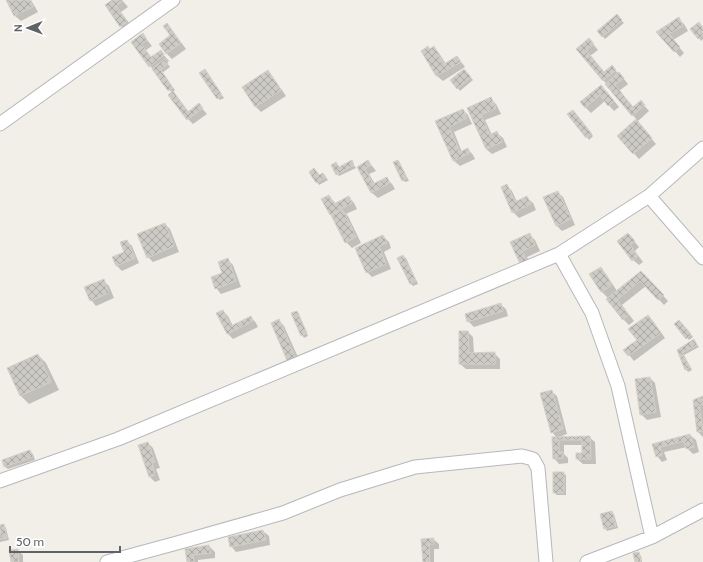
<svg xmlns="http://www.w3.org/2000/svg" width="703" height="562" viewBox="0 0 703 562" font-family="Cabin,sans-serif">
<style>
.shadow{fill:#0003}
.building{fill:url(#building-cross-hatch);stroke:#d6d1c6}
.lines{fill:none;stroke-linecap:round;stroke-linejoin:round}
.minor-casing{stroke:#b5b8bc;stroke-width:15}
.minor{stroke:#fff;stroke-width:13}
</style>
<defs>
<pattern id="building-cross-hatch" width="8" height="8" patternUnits="userSpaceOnUse"><rect width="8" height="8" fill="#cccac5"/><path d="M0 0l8 8M0 8l8-8" fill="none" stroke="#a9a8a4"/></pattern>
</defs>
<rect width="100%" height="100%" fill="#f1efe8"/>
<path class="shadow" d="M7 0H31L38 12 21 21 15 16Z
M114 0H122L128 7 121 12 132 27 126 31 121 26Z
M619 18 624 23 605 39 599 32Z
M679 19 684 24 688 31 673 40 684 53 680 57 658 32Z
M167 25 172 30 186 49 172 59 167 54 160 44 171 35Z
M703 28V39L701 41 699 38Z
M143 35 152 46 146 50 151 58 161 52 169 61 167 63 170 67 162 73 175 90 173 92 178 98 189 112 199 105 207 114 193 124 188 119 172 93 155 71 150 66 132 42Z
M589 39 598 50 590 56 605 73 612 67 624 79 628 84 619 91 634 108 641 102 649 111 637 122 656 144 639 159 618 136 637 120 577 49Z
M434 47 439 53 446 64 457 57 462 63 465 67 443 81 437 76 422 51 430 49Z
M268 72 273 77 286 96 261 112 256 107 243 88Z
M466 72 473 80 460 91 458 88Z
M207 73 224 98 220 100 218 98Z
M607 92 619 107 614 111 605 101 591 113 581 103Z
M491 99 496 104 501 114 485 120 492 135 497 133 503 138 507 147 492 154 486 149 469 109Z
M463 110 468 115 472 124 454 132 462 152 468 149 473 155 475 159 460 166 454 161 437 122Z
M575 113 593 136 589 140 587 137Z
M398 161 400 163 409 181 405 182 403 180Z
M351 162 356 168 339 176 337 174 336 163 340 168Z
M368 162 373 167 376 171 369 174 375 184 386 178 392 184 395 189 378 198 372 193 358 167Z
M310 172 319 176H325L328 180 319 185Z
M507 186 512 191 517 202 527 198 533 203 536 210 519 218 513 212Z
M557 192 563 197 575 225 562 231 556 225Z
M329 196 336 204 349 197 354 203 357 209 346 214 348 216 361 243 352 248 346 242 334 217 331 214Z
M165 224 170 229 179 252 153 262 148 257Z
M529 234 535 240 540 251 527 257 533 271 511 242Z
M383 236 389 242 391 248 384 252 391 269 372 277 367 272Z
M633 240 639 247 635 251 643 262 639 265 633 260 619 241Z
M127 241 132 246 139 263 122 271 116 265 125 252Z
M403 256 406 258 418 284 413 286 411 284Z
M228 260 233 265 241 287 221 294 216 288 223 274Z
M600 268 606 274 617 291 646 277 668 301 664 305 646 286 622 305 634 321 629 325 623 319 608 298 602 292 591 274Z
M103 280 109 286 114 298 96 306 91 300Z
M500 304 506 309 508 316 474 327 468 321Z
M223 311 228 316 233 326 251 317 256 323 258 327 233 339 228 334 218 313Z
M297 312 299 314 308 336 304 338 302 335Z
M648 316 653 321 665 338 634 361 625 350 638 341Z
M279 320 284 326 302 366 290 364Z
M682 324 693 337 689 340 687 338Z
M468 332 473 337 474 354 494 353 500 359V369H466L460 364Z
M694 341 699 347 684 355 692 370 688 372 686 369 678 350Z
M38 355 46 363 59 390 29 404 21 396Z
M650 378 655 383 661 417 647 420 641 414Z
M551 391 557 396 567 434 559 437H589L595 442 596 464H583L577 459 584 454 583 445H564V454L568 458V463L559 464 554 458 557 438 552 432Z
M703 397V437L697 431 694 401Z
M690 435 696 440 699 452 693 454 687 448V447L664 452 667 460 662 462 657 456 654 444Z
M148 443 153 448 160 468 156 469 160 480 155 482 150 477Z
M30 451 33 454 35 460 8 469 5 467 3 461Z
M563 473 566 475V495H557L554 493Z
M612 512 614 514 618 528 607 531 605 528Z
M4 525 6 528 9 540 0 542V526Z
M263 531 269 536 270 545 236 552 231 546Z
M433 539 439 544V549H434V562H424L423 540Z
M209 546 215 552V558L198 560V562H188L186 549Z
M17 550 23 555V562H12Z
M638 553 641 556 642 562H636Z"/>
<path class="building" d="M6 0H30L33 7 14 16Z
M112 0H122L123 1 116 6 127 22 120 27 105 5Z
M617 14 622 20 602 37 597 31Z
M679 17 683 26 669 34 680 47 674 52 656 32Z
M699 22 703 28V35L698 39 690 29Z
M167 23 181 43 166 54 159 44 170 35 163 26Z
M143 33 147 40 141 44 151 57 161 50 164 55 149 67 131 42Z
M589 38 594 44 586 50 604 72 612 65 616 70 603 81 576 49Z
M428 46 430 49 434 46 444 64 457 56 461 62 436 76 421 51Z
M165 59 168 64 161 70 173 88 168 91 152 69Z
M205 69 222 95 217 99 199 73Z
M464 69 471 77 457 89 450 80Z
M268 70 281 90 255 107 242 87Z
M619 72 624 78 615 85 633 107 641 100 645 105 632 116 605 84Z
M601 85 614 101 608 106 600 95 585 108 580 102Z
M173 91 188 112 199 103 203 108 187 120 168 95Z
M491 97 496 108 481 115 490 135 497 131 502 142 486 149 467 108Z
M463 109 467 118 449 127 460 152 468 148 470 153 453 161 435 121Z
M573 110 592 134 586 138 567 114Z
M636 119 652 138 633 154 617 136Z
M352 160 354 165 336 175 331 165 336 162 339 167Z
M368 160 371 165 365 169 373 184 387 177 390 183 371 193 357 167Z
M398 160 407 178 402 181 393 162Z
M314 168 319 175 323 173 326 177 316 183 309 172Z
M507 184 515 202 527 196 531 204 512 213 501 187Z
M558 191 571 219 556 226 543 197Z
M329 195 334 204 349 196 352 203 330 215 321 199Z
M343 210 356 237 345 243 331 215Z
M165 223 174 246 147 258 137 234Z
M530 233 535 245 522 251 529 265 522 268 510 242Z
M628 233 635 241 630 245 638 256 632 261 617 241Z
M383 235 387 243 379 246 386 264 366 273 355 248Z
M127 240 135 258 116 266 112 257 124 252 120 242Z
M403 255 416 281 410 284 397 258Z
M228 258 236 281 215 289 211 277 222 273 218 262Z
M601 267 612 285 601 292 589 274Z
M641 271 664 295 658 300 640 281 617 300 629 315 623 320 606 299Z
M104 279 109 293 90 301 84 287Z
M501 303 503 311 467 322 465 314Z
M223 310 231 326 251 316 253 321 227 334 216 313Z
M297 311 307 333 301 336 291 313Z
M648 315 661 333 628 356 623 350 637 340 628 329Z
M279 319 297 361 289 365 271 323Z
M679 320 691 334 686 339 674 324Z
M459 331H468L469 353 495 352V364H459Z
M694 339 697 345 682 353 690 367 685 370 677 350Z
M38 354 51 382 20 396 7 368Z
M650 377 656 412 640 415 635 379Z
M552 390 563 429 551 433 540 393Z
M703 396V404L699 405 703 431 697 432 693 400Z
M690 434 694 447 686 449 684 441 660 447 662 455 656 457 652 444Z
M590 436 591 459H576V453H582V440H559V452H563V458L553 459 552 437Z
M148 442 155 462 152 463 155 475 149 477 138 445Z
M30 450 33 457 4 467 2 460Z
M553 472H564V493H553Z
M612 511 616 526 604 529 600 514Z
M4 524 7 538 0 539V525Z
M263 530 266 540 230 547 228 537Z
M434 538V544H429L430 562H423L421 539Z
M209 545 211 553 193 555 194 562H187L185 549Z
M18 549 19 562H11L9 550Z
M639 552 641 562H635L633 553Z"/>
<g class="lines">
<g class="minor-casing">
<path id="minor" d="M0 124 173 0
M649 196 703 258
M559 254 592 313 618 386 652 537
M0 481 118 439 559 254 649 196 703 148
M107 562 177 543 283 513 340 490 415 467 522 456 533 459 538 468 546 562
M587 562 652 537 703 510"/>
</g>
<use href="#minor" class="minor"/>
</g>
<g transform="translate(28 28) rotate(269)" stroke="#ffffff" stroke-width="3" paint-order="stroke">
<path d="M0-3L7 15L0 10L-7 15Z" fill="#5f6368"/>
<text y="-6" font-size="11" font-weight="bold" text-anchor="middle" fill="#5f6368">N</text>
</g>
<path d="M10 546v6h110v-6" fill="none" stroke="#5f6368" stroke-width="2"/>
<text x="16" y="546" font-size="12" fill="#5f6368" stroke="#ffffff" stroke-width="3" paint-order="stroke">50 m</text>
</svg>
